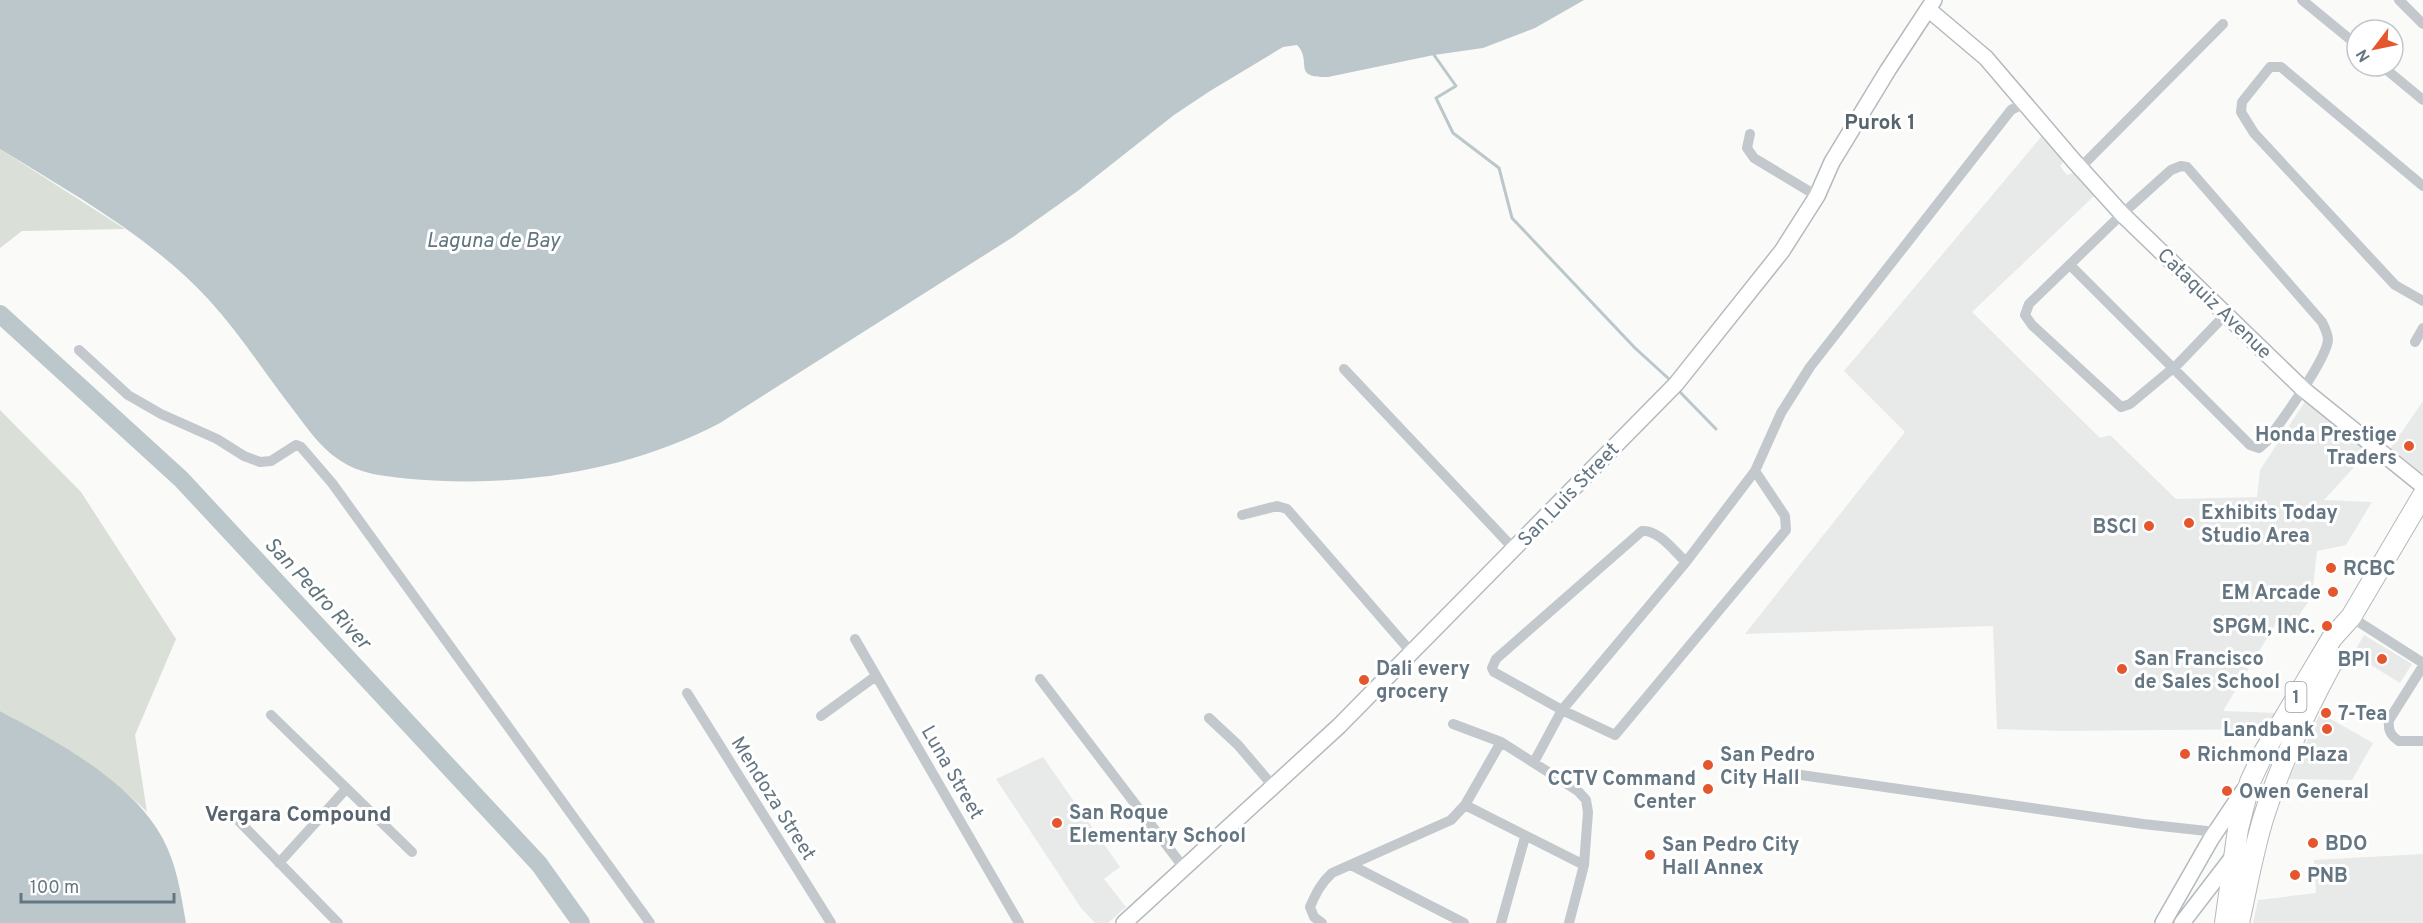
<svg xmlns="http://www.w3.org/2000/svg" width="2423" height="923" viewBox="0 0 2423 923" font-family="Overpass,sans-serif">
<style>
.built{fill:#e8e9e9}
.green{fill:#dadfd7}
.water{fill:#bbc7cb}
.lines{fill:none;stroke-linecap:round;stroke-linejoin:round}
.stream{stroke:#bbc7cb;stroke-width:3}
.river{stroke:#bbc7cb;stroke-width:18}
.secondary-casing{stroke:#b3babf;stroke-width:18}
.highway-casing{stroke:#b4b9bd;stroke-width:22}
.street{stroke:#c3c8cc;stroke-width:10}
.secondary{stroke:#fff;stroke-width:15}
.highway{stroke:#fff;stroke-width:20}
.poi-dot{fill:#e4572e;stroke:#fff;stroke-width:2}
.labels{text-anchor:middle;stroke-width:6;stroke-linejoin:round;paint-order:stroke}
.shield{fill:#fff;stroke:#939fa8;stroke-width:1.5}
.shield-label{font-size:18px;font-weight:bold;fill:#657683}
.street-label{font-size:20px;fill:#657683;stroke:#fff}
.poi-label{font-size:20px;font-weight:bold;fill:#657683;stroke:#fff;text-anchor:start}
.neighbourhood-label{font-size:21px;font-weight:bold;fill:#57646e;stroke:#fff}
.water-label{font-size:21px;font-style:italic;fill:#60757c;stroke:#fff}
</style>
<rect width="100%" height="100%" fill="#fafaf8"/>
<path class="built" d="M2042 136 2064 161 2060 166 2067 175 2073 173 2094 196 1972 312 2100 438 2110 435 2176 499 2257 497 2260 470 2306 400 2368 452 2324 500 2372 502 2346 545 2317 551 2312 597 2294 622 2281 615 2223 711 2278 713 2269 729 2062 731 1997 729 1993 626 1745 634 1905 432 1844 371Z
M2423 401V471L2420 477 2388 452Z
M2364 635 2412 664 2400 683 2353 654Z
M2320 713 2373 743 2352 780 2289 779Z
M1043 757 1120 867 1104 879 1126 907 1108 923H1095L1081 908 996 779Z
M2423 854V923H2253L2258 900 2316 893 2314 860Z"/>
<path class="green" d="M0 149 125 229 22 231 0 248Z
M0 410 81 492 176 639 135 735 147 812C105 770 52 739 0 711Z"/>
<path class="water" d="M0 0H1584L1535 28 1483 48 1434 55 1328 77C1291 78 1313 62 1297 45L1283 47 1210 91 1174 115 1079 190 1013 237 720 423C627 472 516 488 411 479 385 476 360 475 338 459 321 448 307 428 295 412 266 375 241 335 209 300 151 237 73 194 0 149Z
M0 711C56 741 133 782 163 839 177 865 181 895 186 923H0Z"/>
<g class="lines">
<path class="stream" d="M1434 55 1456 86 1436 98 1453 133 1499 168 1512 218 1635 348 1669 379
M1679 391 1716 429"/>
<path class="river" d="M0 314 181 479 539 864 581 923"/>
<g class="secondary-casing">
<path id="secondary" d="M1928 9 1986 58 2074 161 2122 214 2303 389 2423 486
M1124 923 1339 726 1676 384 1782 251 1817 196 1832 162 1888 70 1934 0
M2163 923 2211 839 2244 790
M2182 923 2235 854"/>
</g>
<g class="highway-casing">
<path id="highway" d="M2225 923 2238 829 2250 782 2264 752 2332 638 2351 617 2423 495
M2239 923C2247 887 2253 851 2264 816 2281 762 2306 711 2333 661"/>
</g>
<path class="street" d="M2302 0 2357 45
M2399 0 2423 24
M2382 66 2423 100
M1750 134 1747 148 1754 158 1817 196
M2080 168 2223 24
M2423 186 2281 67H2270L2242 102 2241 112 2254 133 2395 285 2423 301
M2070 265 2250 445 2259 448 2266 442C2280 423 2326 361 2328 340 2328 334 2325 328 2322 322L2187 167 2181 166 2171 170 2122 214 2029 304 2025 315 2032 325 2121 407 2130 404 2178 364 2226 314
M2415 342 2423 328
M79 350 128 395 161 414 217 439 244 456 260 462 271 461 296 445 301 447 332 483 650 923
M1344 369 1514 549
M1242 515 1277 506 1287 509 1412 653
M1686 562C1675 552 1658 529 1642 531L1496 659 1492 668 1494 672 1562 710 1615 735 1786 530 1785 516 1755 471
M2351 617 2423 663
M855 639 1019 923
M2423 666 2389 720C2388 730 2390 735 2399 741H2423
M1040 679 1184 868
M687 693 831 923
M271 715 412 852
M821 716 876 676
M1209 718 1238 745 1273 786
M1453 724 1501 742 1578 791 1586 800 1588 812 1584 865 1569 923
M1534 762 1562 710 1686 562 1755 471 1781 413 1810 367 2011 110 2024 103
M1794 774 2143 824 2216 832
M1465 805 1584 865
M231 813 338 923
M279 863 346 789
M1351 865 1464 923
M1322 923 1314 917 1310 907C1316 893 1321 883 1332 873L1451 820 1465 805 1501 742
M1501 923 1525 837"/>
<use href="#secondary" class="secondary"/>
<use href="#highway" class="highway"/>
</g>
<g class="poi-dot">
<circle cx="2409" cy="446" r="6"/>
<circle cx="2189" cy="523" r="6"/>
<circle cx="2149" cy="526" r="6"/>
<circle cx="2331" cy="568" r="6"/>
<circle cx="2333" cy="592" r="6"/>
<circle cx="2327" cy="626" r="6"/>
<circle cx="2382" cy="659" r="6"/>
<circle cx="2122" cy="669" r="6"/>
<circle cx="1364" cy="680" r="6"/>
<circle cx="2326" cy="713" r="6"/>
<circle cx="2327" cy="729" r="6"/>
<circle cx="2185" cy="754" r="6"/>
<circle cx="1708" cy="765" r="6"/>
<circle cx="1708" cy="789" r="6"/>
<circle cx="2227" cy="791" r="6"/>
<circle cx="1057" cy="823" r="6"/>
<circle cx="2313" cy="843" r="6"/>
<circle cx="1650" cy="855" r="6"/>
<circle cx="2295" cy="875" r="6"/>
</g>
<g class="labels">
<rect class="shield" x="2285.5" y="682" width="21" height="30" rx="4.5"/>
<g class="shield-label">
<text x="2296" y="703">1</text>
</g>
<g class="street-label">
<text transform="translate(2215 303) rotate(44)" y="7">Cataquiz Avenue</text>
<text transform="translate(1568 494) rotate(-46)" y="7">San Luis Street</text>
<text transform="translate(953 772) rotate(60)" y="7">Luna Street</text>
<text transform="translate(774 798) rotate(58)" y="7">Mendoza Street</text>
</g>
<g class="poi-label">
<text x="2397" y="441" text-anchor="end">Honda Prestige<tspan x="2397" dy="23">Traders</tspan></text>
<text x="2201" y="519">Exhibits Today<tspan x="2201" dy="23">Studio Area</tspan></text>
<text x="2137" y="533" text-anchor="end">BSCI</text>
<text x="2343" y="575">RCBC</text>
<text x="2321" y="599" text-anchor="end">EM Arcade</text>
<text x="2315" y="633" text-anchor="end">SPGM, INC.</text>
<text x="2134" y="665">San Francisco<tspan x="2134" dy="23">de Sales School</tspan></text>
<text x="2370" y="666" text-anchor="end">BPI</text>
<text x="1376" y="675">Dali every<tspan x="1376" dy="23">grocery</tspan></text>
<text x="2338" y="720">7-Tea</text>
<text x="2315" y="736" text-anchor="end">Landbank</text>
<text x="1720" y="761">San Pedro<tspan x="1720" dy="23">City Hall</tspan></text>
<text x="2197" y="761">Richmond Plaza</text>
<text x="1696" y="785" text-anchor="end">CCTV Command<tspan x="1696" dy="23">Center</tspan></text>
<text x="2239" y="798">Owen General</text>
<text x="1069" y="819">San Roque<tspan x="1069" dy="23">Elementary School</tspan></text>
<text x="2325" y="850">BDO</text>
<text x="1662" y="851">San Pedro City<tspan x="1662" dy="23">Hall Annex</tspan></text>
<text x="2307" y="882">PNB</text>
</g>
<g class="neighbourhood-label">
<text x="1880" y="129">Purok 1</text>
<text x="298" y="821">Vergara Compound</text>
</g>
<g class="water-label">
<text x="493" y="247">Laguna de Bay</text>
<text transform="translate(318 593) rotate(47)" y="7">San Pedro River</text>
</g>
</g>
<g transform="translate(2375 48) rotate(238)"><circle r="28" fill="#ffffff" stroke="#c1c8cd" stroke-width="1.5"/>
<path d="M0-4.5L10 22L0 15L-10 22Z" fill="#e4572e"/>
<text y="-9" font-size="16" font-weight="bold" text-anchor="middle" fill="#657683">N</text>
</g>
<path d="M21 893v9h153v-9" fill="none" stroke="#657683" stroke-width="3"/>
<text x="30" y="893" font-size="18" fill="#657683" stroke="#ffffff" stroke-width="4.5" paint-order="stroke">100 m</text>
</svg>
